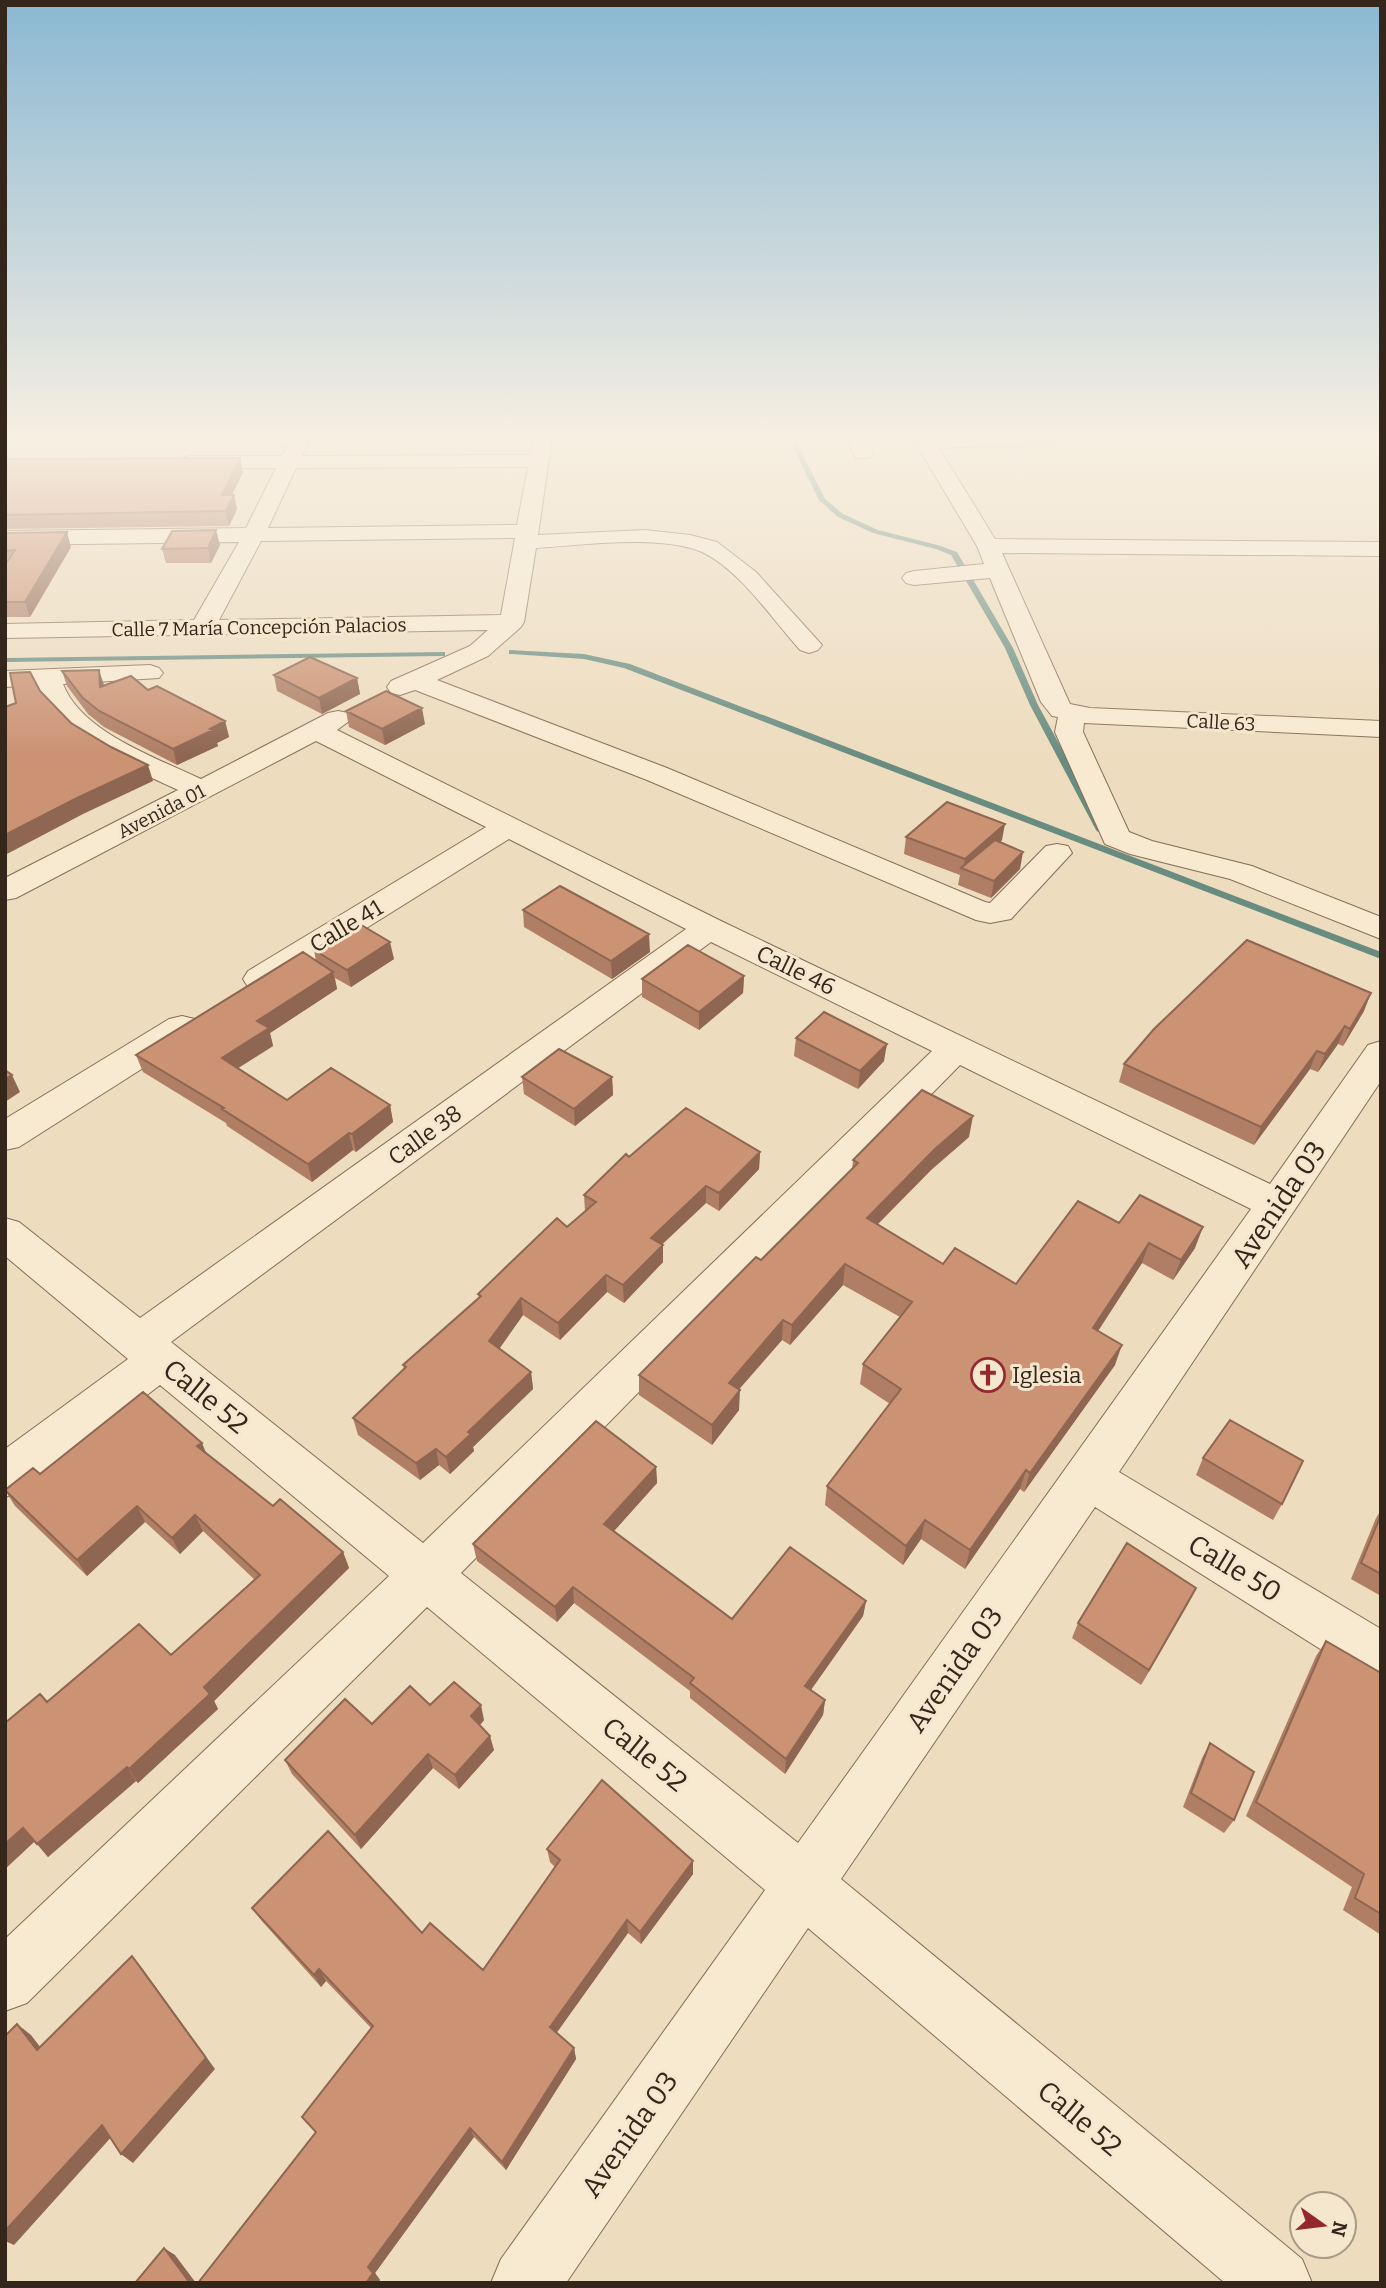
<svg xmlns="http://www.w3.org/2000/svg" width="1386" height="2288" viewBox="0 0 1386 2288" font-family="Bitter,serif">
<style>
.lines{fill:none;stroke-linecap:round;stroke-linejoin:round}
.stream{fill:#698c81;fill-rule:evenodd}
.street-casing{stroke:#856c57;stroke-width:2}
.street{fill:#f8ead1;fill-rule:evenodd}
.wall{fill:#af7e64}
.shaded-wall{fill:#8e6651}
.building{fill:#cb9274;stroke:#8e6651;stroke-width:2}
.labels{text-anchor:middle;stroke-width:6;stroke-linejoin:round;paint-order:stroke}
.far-street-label{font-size:19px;fill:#35261c;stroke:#f5e7cd}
.street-label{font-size:23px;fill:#35261c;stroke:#f5e7cd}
.poi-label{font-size:23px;fill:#35261c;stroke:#f5e7cd;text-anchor:start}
.near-street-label{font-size:28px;fill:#35261c;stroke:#f5e7cd}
</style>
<rect width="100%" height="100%" fill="#eddcbe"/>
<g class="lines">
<path class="stream" d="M788 437H794L825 499 843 514 878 530 941 546 957 552 1013 648 1038 705 1106 830 1104 832H1098L1096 830 1030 705 1005 648 951 555 936 549 873 533 838 517 819 500Z
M509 650 584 654 630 664 1381 952V959L624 668 584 659 512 654H509Z
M445 652V656H442L5 662V658Z"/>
<g class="street-casing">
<path id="street" d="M292 437H306L309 441 302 456 530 455 534 437H552L538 535 645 530 690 535 717 542 756 572 822 645 818 650 809 653 800 650C773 620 739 569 702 552 661 534 580 545 536 548L524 622 521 627 488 656 437 680 667 768 985 902 990 903 1046 846 1057 844 1068 846 1072 853 1011 919 990 923 976 920 647 780 415 690 400 695 391 693 387 687 391 681 470 646 488 630 5 638V624L194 620 239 542 5 545V531L246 528 276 468H189L182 466 179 462 182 458 189 456H282ZM528 467 517 525 268 528 296 468ZM515 538 501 615 219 620 261 541Z
M846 437H866L873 454 870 458H856Z
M912 437H1063L1053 443 939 448 995 539 1381 542V556L1002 553 1070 704 1090 708 1381 721V737L1084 723 1083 732 1129 832 1152 841 1252 866 1381 917V939L1230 879 1130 854 1105 844 1055 732 1058 717 1052 716 1041 702 990 578 914 585 906 583 902 578 906 573 914 571 984 564 977 546Z
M150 665 159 668 163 673 159 678 63 684C81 732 157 758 201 779L328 713 338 711 348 713 352 719 337 730 721 921 1270 1184 1368 1045 1381 1041V1081L1119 1472 1381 1629V1683L1363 1676 1095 1507 841 1879 1302 2259 1312 2283H1225L808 1928 566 2283H491L501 2259 765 1890 427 1607 27 2003 5 2011V1939L389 1576 160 1385 22 1491 5 1497V1449L128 1359 5 1256V1218L19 1222 140 1318 686 929 509 839 272 987 260 990 248 987 243 979 248 971 486 827 316 741 16 898 5 900V878L178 790C128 766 58 742 37 685L5 687V671ZM711 942 932 1051 423 1543 171 1342ZM960 1065 1251 1209 798 1843 461 1573Z
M182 1016 195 1019 200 1027 195 1035 19 1147 5 1150V1119L169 1019Z"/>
</g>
<use href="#street" class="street"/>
</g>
<path class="wall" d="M240 458 243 472 232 495H234L237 509 229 526 5 529V459Z
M5 533 71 547 30 617H5Z
M220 545 211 563H166L162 549Z
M62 671 104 686 148 690 225 721 229 737 217 743 218 746 177 765 104 727 88 714 67 686Z
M274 675 357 678 360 694 322 714 277 691Z
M346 711 425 724 385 745 349 727Z
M906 837 1002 840 1000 842 1020 869 991 898 958 885 960 875 904 854Z
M523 910 650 952 612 979 524 927Z
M314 950 394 959 351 987 335 978 337 989 270 1033 273 1046 238 1068 287 1100 390 1105 393 1122 356 1152 353 1150 312 1182 227 1126 226 1123 143 1072 136 1055 316 961Z
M744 976 743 993 699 1030 642 997V979Z
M1364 1011 1343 1046 1338 1044 1318 1072 1310 1069 1254 1145 1119 1082 1124 1064Z
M796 1038 884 1061 858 1089 794 1056Z
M522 1077H612L613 1095 575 1126 524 1094Z
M969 1137 931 1170 878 1224 943 1264 1016 1284 1119 1223 1195 1248 1173 1280 1142 1263 1098 1331 1115 1365 1024 1492 1020 1489 965 1569 921 1539 903 1565 825 1505 827 1486 890 1404 860 1384 863 1364 900 1317 843 1285 790 1345 782 1340 739 1389V1410L712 1445 639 1395V1375L761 1260 852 1170 853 1160Z
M760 1152 759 1169 719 1211 706 1203 662 1244 663 1262 624 1303 607 1292 560 1340 523 1315 499 1349 531 1372 533 1389 473 1447 474 1451 450 1474 439 1465 420 1480 358 1435 353 1418 404 1369 403 1365 479 1298 478 1294 567 1227 585 1211 584 1195 629 1157Z
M206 1453 273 1506 343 1552 349 1568 214 1701 218 1709 138 1783 136 1781 48 1857 35 1841 5 1869V1723L47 1702 171 1655 255 1580 203 1531 180 1554 145 1522 87 1576 15 1506 5 1490 40 1474Z
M1203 1458 1282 1504 1273 1520 1196 1475Z
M656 1467 657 1483 614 1531 732 1619 866 1601 863 1616 811 1690 825 1700 823 1715 785 1774 690 1698V1691L574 1603 557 1622 477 1561 473 1544Z
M1381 1510V1596L1351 1579 1376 1518Z
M1196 1588 1141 1685 1072 1638 1078 1623Z
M1326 1641 1381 1673V1935L1343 1910 1352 1887 1246 1816 1316 1656Z
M430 1705 484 1720 480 1725 494 1750 459 1789 433 1768 361 1849 292 1774 285 1760 372 1724Z
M1210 1743 1234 1820 1224 1833 1183 1807 1202 1758Z
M547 1849 693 1874 641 1944 628 1933 556 2033 574 2048 576 2059 506 2170 474 2137 375 2273 380 2280 378 2283 316 2133 371 2028 326 1981 321 1987 261 1920 252 1908 422 1933 483 1970 555 1867 550 1862Z"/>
<path class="shaded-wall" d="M240 458 243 472 225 509 222 495Z
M234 495 237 509 229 526 226 511Z
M216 530 220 545 211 563 208 548Z
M67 532 71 547 30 617 25 602Z
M99 670 104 685 100 687Z
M357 678 360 694 322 714 319 698Z
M422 708 425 724 385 745 382 729Z
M225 721 229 737 217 743 218 746 177 765 173 749Z
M148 765 153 781 83 814 5 855V835L77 798Z
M1005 824 1002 840 968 871 963 869 965 859Z
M1023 852 1020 869 991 898 994 881Z
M649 934 650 952 612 979 611 961Z
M390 942 394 959 351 987 347 970Z
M333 972 337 989 270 1033 273 1046 227 1075 222 1058 257 1021Z
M744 976 743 993 699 1030V1012Z
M1371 993 1364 1011 1343 1046 1350 1029Z
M1345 1026 1338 1044 1318 1072 1325 1054Z
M887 1044 884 1061 858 1089 860 1071Z
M1317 1051 1310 1069 1254 1145 1261 1127Z
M12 1075 20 1092 5 1102V1079Z
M612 1077 613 1095 575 1126 574 1109Z
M390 1105 393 1122 356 1152 352 1134Z
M973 1116 969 1137 931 1170 864 1238 867 1218 935 1149Z
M349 1133 353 1150 312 1182 308 1164Z
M760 1152 759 1169 719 1211V1193Z
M706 1186V1203L651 1255V1238Z
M1203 1227 1195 1248 1173 1280 1181 1260Z
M1149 1243 1142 1263 1087 1348 1093 1328Z
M663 1245V1262L624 1303 623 1285Z
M845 1264 843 1285 790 1345 792 1325Z
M606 1275 607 1292 560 1340 558 1323Z
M521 1298 523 1315 492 1359 489 1341Z
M783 1320 782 1340 728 1402 729 1383Z
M1122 1345 1115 1365 1024 1492 1030 1473Z
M531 1372 533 1389 473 1447 474 1451 450 1474 446 1457 468 1432Z
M740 1390 739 1410 712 1445V1425Z
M202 1443 209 1460 197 1446Z
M436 1449 439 1465 420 1480 416 1463Z
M656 1467 657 1483 606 1540 604 1524Z
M1026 1470 1020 1489 965 1569 970 1550Z
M137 1506 145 1522 87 1576 77 1560Z
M195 1515 203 1531 180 1554 172 1538Z
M925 1520 921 1539 903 1565 906 1546Z
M343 1552 349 1568 214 1701 218 1709 138 1783 129 1769 204 1687Z
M573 1587 574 1603 557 1622 555 1607Z
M1196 1588 1188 1604 1141 1685 1149 1670Z
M866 1601 863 1616 803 1701 805 1686Z
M825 1700 823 1715 785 1774 786 1759Z
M481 1705 484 1720 475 1731 471 1716Z
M490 1736 494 1750 459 1789 455 1775Z
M428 1754 433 1768 361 1849 355 1835Z
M127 1767 136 1781 48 1857 37 1844Z
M23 1828 35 1841 5 1869V1844Z
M693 1861V1874L641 1944 640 1932Z
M627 1920 628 1933 553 2038 550 2027Z
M132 1956 142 1968 215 2069 133 2163 121 2154Z
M319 1969 326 1981 321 1987 314 1975Z
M17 2024 31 2035 50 2060 37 2050Z
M574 2048 576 2059 506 2170 502 2162Z
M102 2125 114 2134 14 2245 5 2241V2231Z
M470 2128 474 2137 375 2273 380 2280 378 2283H366L368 2267Z
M164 2248 175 2255 196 2283H190Z"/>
<path class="building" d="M240 458 222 495H234L226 511 5 515V459Z
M216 530 208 548 162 549 172 531Z
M67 532 25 602H5V565L15 550 5 551V533Z
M310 657 357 678 319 698 274 675Z
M99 670 100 687 131 676 148 690 157 686 225 721 210 729 213 730 173 749 99 711 83 698 62 671Z
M30 672 40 691 71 723 111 747 148 765 77 798 5 835V707L16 703 10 673Z
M386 691 422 708 382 729 346 711Z
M947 802 1005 824 965 859 906 837Z
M995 840 1023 852 994 881 961 868Z
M560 886 649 934 611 961 523 910Z
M358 923 390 942 347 970 314 950Z
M1247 940 1371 993 1350 1029 1345 1026 1325 1054 1317 1051 1261 1127 1124 1064 1154 1029Z
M688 945 744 976 699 1012 642 979Z
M303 952 333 972 257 1021 269 1028 222 1058 287 1100 331 1068 390 1105 352 1134 349 1133 308 1164 222 1109 224 1108 136 1055Z
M824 1012 887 1044 860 1071 796 1038Z
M559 1049 612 1077 574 1109 522 1077Z
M5 1070 12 1075 5 1079Z
M922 1090 973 1116 935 1149 867 1218 943 1264 955 1248 1016 1284 1078 1201 1119 1223 1140 1195 1203 1227 1181 1260 1149 1243 1093 1328 1122 1345 1030 1473 1026 1470 970 1550 925 1520 906 1546 827 1486 901 1389 863 1364 912 1302 845 1264 792 1325 783 1320 729 1383 740 1390 712 1425 639 1375 756 1257 761 1260 858 1163 853 1160Z
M686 1108 760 1152 719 1193 706 1186 651 1238 663 1245 623 1285 606 1275 558 1323 521 1298 489 1341 531 1372 468 1432 471 1434 446 1457 436 1449 416 1463 353 1418 406 1367 403 1365 481 1296 478 1294 557 1218 567 1227 596 1202 584 1195 626 1154 629 1157Z
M143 1392 202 1443 197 1446 273 1506 280 1499 343 1552 204 1687 210 1694 129 1769 127 1767 37 1844 23 1828 5 1844V1723L40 1694 47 1702 139 1624 171 1655 260 1575 195 1515 172 1538 137 1506 77 1560 5 1490 33 1468 40 1474Z
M1230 1420 1303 1461 1282 1504 1203 1458Z
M596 1421 656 1467 604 1524 732 1619 790 1547 866 1601 805 1686 825 1700 786 1759 690 1683 694 1678 573 1587 555 1607 473 1544Z
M1381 1515V1574L1361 1563Z
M1127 1543 1196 1588 1149 1670 1078 1623Z
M1326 1641 1381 1673V1914L1355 1898 1364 1874 1256 1802Z
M454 1682 481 1705 471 1716 490 1736 455 1775 428 1754 355 1835 285 1760 345 1699 372 1724 410 1686 430 1705Z
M1210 1743 1254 1772 1234 1820 1191 1793Z
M602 1780 693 1861 640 1932 627 1920 550 2027 574 2048 502 2162 470 2128 368 2267 373 2273 366 2283H198L316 2132 302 2117 373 2026 319 1969 314 1975 252 1908 328 1831 422 1933 430 1923 483 1970 560 1860 547 1849Z
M132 1956 206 2058 121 2154 102 2125 5 2231V2036L17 2024 37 2050Z
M164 2248 190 2283H135Z"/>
<linearGradient id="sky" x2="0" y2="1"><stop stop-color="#8bb8d3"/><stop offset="0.58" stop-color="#f7efe2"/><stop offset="1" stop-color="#f7efe2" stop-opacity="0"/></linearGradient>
<rect width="1386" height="757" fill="url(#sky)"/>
<defs>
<g id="church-ring" transform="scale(1.75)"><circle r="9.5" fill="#f5e7cd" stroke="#942730" stroke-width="1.5"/><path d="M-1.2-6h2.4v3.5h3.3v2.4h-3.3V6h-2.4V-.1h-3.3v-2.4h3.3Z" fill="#942730"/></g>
</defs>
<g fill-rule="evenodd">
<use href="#church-ring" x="988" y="1375"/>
</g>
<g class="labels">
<g class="far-street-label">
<text transform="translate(259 627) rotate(-1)" y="7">Calle 7 María Concepción Palacios</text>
<text transform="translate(1221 722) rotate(3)" y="7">Calle 63</text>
<text transform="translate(161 811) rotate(-27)" y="7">Avenida 01</text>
</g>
<g class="street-label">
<text transform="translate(346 926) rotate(-31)" y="8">Calle 41</text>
<text transform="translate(796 970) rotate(26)" y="8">Calle 46</text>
<text transform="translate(425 1135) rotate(-36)" y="8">Calle 38</text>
</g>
<g class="poi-label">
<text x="1012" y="1383">Iglesia</text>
</g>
<g class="near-street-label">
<text transform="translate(1278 1204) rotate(-56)" y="10">Avenida 03</text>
<text transform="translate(206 1396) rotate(39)" y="10">Calle 52</text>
<text transform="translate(1235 1568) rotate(31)" y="10">Calle 50</text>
<text transform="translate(954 1669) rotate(-55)" y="10">Avenida 03</text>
<text transform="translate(645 1754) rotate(39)" y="10">Calle 52</text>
<text transform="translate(1080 2118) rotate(40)" y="10">Calle 52</text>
<text transform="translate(629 2134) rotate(-55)" y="10">Avenida 03</text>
</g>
</g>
<rect width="1386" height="2288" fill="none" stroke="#35261c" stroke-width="14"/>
<g transform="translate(1323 2225) rotate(104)"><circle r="33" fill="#f5e7cd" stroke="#a89a86" stroke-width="2"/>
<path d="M0-5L12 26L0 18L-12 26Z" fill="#942730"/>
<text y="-10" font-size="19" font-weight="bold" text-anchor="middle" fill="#35261c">N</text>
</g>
</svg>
